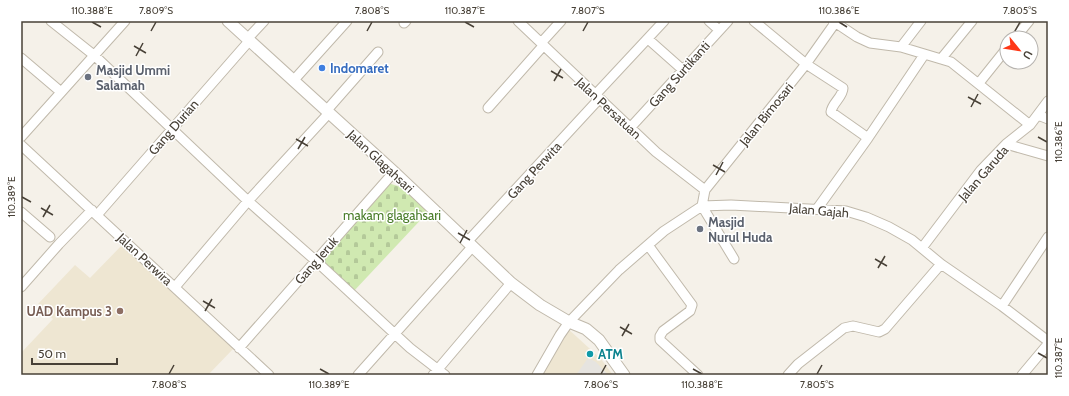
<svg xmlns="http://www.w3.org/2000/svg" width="1069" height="396" viewBox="0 0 1069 396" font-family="Cabin,sans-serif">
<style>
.education{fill:#eee6d2}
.cemetery{fill:url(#cemetery-stones)}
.parking{fill:#e6e4e0}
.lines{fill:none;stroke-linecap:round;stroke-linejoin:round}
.minor-casing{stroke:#c0b9ab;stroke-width:11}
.tertiary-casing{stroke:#c0b9ab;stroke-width:13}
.minor{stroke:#fff;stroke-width:9}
.tertiary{stroke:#fff;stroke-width:11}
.ticks{fill:none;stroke:#484137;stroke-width:1.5}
.shop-dot{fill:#3f7fe0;stroke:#fff;stroke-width:1.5}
.worship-dot{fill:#6b7280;stroke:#fff;stroke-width:1.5}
.education-dot{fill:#8d6e63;stroke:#fff;stroke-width:1.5}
.culture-dot{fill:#0f9aa8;stroke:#fff;stroke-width:1.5}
.labels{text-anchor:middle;stroke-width:3;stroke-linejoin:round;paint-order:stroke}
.shop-label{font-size:13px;font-weight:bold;fill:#366cbe;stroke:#fff;text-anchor:start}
.worship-label{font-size:13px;font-weight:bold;fill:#5b616d;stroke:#fff;text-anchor:start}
.street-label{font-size:13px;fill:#484137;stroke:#fff}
.park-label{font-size:13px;fill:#487c28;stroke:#fff}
.education-label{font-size:13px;font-weight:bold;fill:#785e54;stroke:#fff;text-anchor:end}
.culture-label{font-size:13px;font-weight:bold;fill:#0d838f;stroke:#fff;text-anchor:start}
.neatline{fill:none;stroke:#484137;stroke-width:1.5}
.ticks-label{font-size:10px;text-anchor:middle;fill:#484137}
</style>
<defs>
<pattern id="cemetery-stones" width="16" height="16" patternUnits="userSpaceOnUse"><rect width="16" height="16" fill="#d0e9b1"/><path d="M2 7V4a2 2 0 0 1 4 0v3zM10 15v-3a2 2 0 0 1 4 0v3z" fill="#b4c999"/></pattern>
</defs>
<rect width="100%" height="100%" fill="#f5f1e9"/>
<path class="education" d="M123 244 234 348 208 375H21V353L53 319 38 304 75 265 90 278Z
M566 327 601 359 613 375H537Z"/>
<path class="cemetery" d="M388 183 401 187 428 212 353 292 320 261Z"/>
<path class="parking" d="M588 358 596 362 608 375H576Z"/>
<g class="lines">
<g class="minor-casing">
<path id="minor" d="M51 21 95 56 248 201 316 261 410 348 445 375
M518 21 656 152 705 190
M709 21 719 30
M754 21 806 64 843 88C843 97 832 103 831 112L868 138 817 209
M833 21 857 37 870 43 901 47 951 62 1030 125
M404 23 406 21
M248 38 264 21
M1015 38 1029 21
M648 39 683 70
M541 43 561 21
M901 47 921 21
M21 58 61 92
M941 59 972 21
M293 81 347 21
M979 83 1007 48
M595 95 664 21
M488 108 543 46
M327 110 378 52
M1038 115 1048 119
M630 128 728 21
M21 137 125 21
M868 138 924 55
M1006 144 1048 156
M21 145 269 375
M702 206 705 190 806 64 835 23
M702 206 734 259
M21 212 50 237
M97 215 250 40
M468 241 599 99
M648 245 692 305 690 311 663 331 660 336V340L698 375
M922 248 981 170 1006 144 1030 125 1048 101
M21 287 59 244 92 210
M175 287 248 201 329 113
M1002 306 1048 237
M239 348 394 172
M358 375 473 246
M433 375 511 283
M537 375 560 335 569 322 619 270 664 231 702 206 731 205 846 211 866 217 889 227 912 240 941 264 1002 306 1048 341
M788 375 798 364 844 328 853 326 879 332 885 329 941 264
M1022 375 1048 344"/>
</g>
<g class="tertiary-casing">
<path id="tertiary" d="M228 21 394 172 511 283 540 305 569 322 586 329 599 340 624 375"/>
</g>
<use href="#minor" class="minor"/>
<use href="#tertiary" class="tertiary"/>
</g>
<path class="ticks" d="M92 22 101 27M465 22 474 27M839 22 847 27M151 31 156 22M367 31 372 22M583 31 588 22M1015 31 1020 22M134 46 146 53M136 56 143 43M551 71 563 78M554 81 561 69M968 97 981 104M971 107 978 94M1038 137 1047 142M296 139 308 146M298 149 305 137M713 165 725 172M716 175 723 162M22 197 31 202M41 208 53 215M43 217 50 205M458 233 470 240M460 243 467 230M875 259 887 266M878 268 885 256M203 301 215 308M205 311 212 299M620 327 632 334M622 336 629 324M1038 353 1047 358M320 369 329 374M693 369 702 374M169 374 174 365M601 374 606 365M817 374 822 365"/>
<circle class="shop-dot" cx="322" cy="68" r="4"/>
<g class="worship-dot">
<circle cx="88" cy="77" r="4"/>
<circle cx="700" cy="229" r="4"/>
</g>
<circle class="education-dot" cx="120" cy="311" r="4"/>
<circle class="culture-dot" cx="590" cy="354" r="4"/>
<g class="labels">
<g class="shop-label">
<text x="330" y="73">Indomaret</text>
</g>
<g class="worship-label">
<text x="96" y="75">Masjid Ummi<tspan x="96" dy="15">Salamah</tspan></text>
<text x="708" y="227">Masjid<tspan x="708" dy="15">Nurul Huda</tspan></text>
</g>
<g class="street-label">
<text transform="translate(679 74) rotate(-48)" y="5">Gang Surtikanti</text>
<text transform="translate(609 108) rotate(43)" y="5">Jalan Persatuan</text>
<text transform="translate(766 114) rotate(-51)" y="5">Jalan Bimosari</text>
<text transform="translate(173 127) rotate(-49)" y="5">Gang Durian</text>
<text transform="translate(381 161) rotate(43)" y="5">Jalan Glagahsari</text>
<text transform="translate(534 170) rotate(-47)" y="5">Gang Perwita</text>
<text transform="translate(983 173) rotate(-49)" y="5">Jalan Garuda</text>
<text transform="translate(819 210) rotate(5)" y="5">Jalan Gajah</text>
<text transform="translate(145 259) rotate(43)" y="5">Jalan Perwira</text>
<text transform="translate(316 260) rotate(-49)" y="5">Gang Jeruk</text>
</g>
<g class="park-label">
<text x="392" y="220">makam glagahsari</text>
</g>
<g class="education-label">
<text x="112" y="316">UAD Kampus 3</text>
</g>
<g class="culture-label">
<text x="598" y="359">ATM</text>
</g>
</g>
<rect width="1069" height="396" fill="none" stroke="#ffffff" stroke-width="44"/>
<g transform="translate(1019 50) rotate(120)"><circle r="19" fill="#ffffff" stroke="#b6b3af"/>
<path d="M0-3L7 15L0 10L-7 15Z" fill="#fe3716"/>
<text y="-6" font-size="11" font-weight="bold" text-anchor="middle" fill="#484137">U</text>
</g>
<path d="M32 358v6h85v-6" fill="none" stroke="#484137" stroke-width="2"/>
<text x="38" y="358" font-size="12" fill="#484137" stroke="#ffffff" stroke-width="3" paint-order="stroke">50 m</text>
<rect x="22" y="22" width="1025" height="352" class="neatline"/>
<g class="ticks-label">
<text x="92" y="14">110.388°E</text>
<text x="156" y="14">7.809°S</text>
<text x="372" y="14">7.808°S</text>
<text x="465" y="14">110.387°E</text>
<text x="588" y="14">7.807°S</text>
<text x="839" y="14">110.386°E</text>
<text x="1020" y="14">7.805°S</text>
<text transform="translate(1058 142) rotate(-90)" y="4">110.386°E</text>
<text transform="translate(11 197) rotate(-90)" y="4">110.389°E</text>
<text transform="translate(1058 358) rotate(-90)" y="4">110.387°E</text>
<text x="169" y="388">7.808°S</text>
<text x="329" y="388">110.389°E</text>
<text x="601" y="388">7.806°S</text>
<text x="702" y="388">110.388°E</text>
<text x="817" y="388">7.805°S</text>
</g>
</svg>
